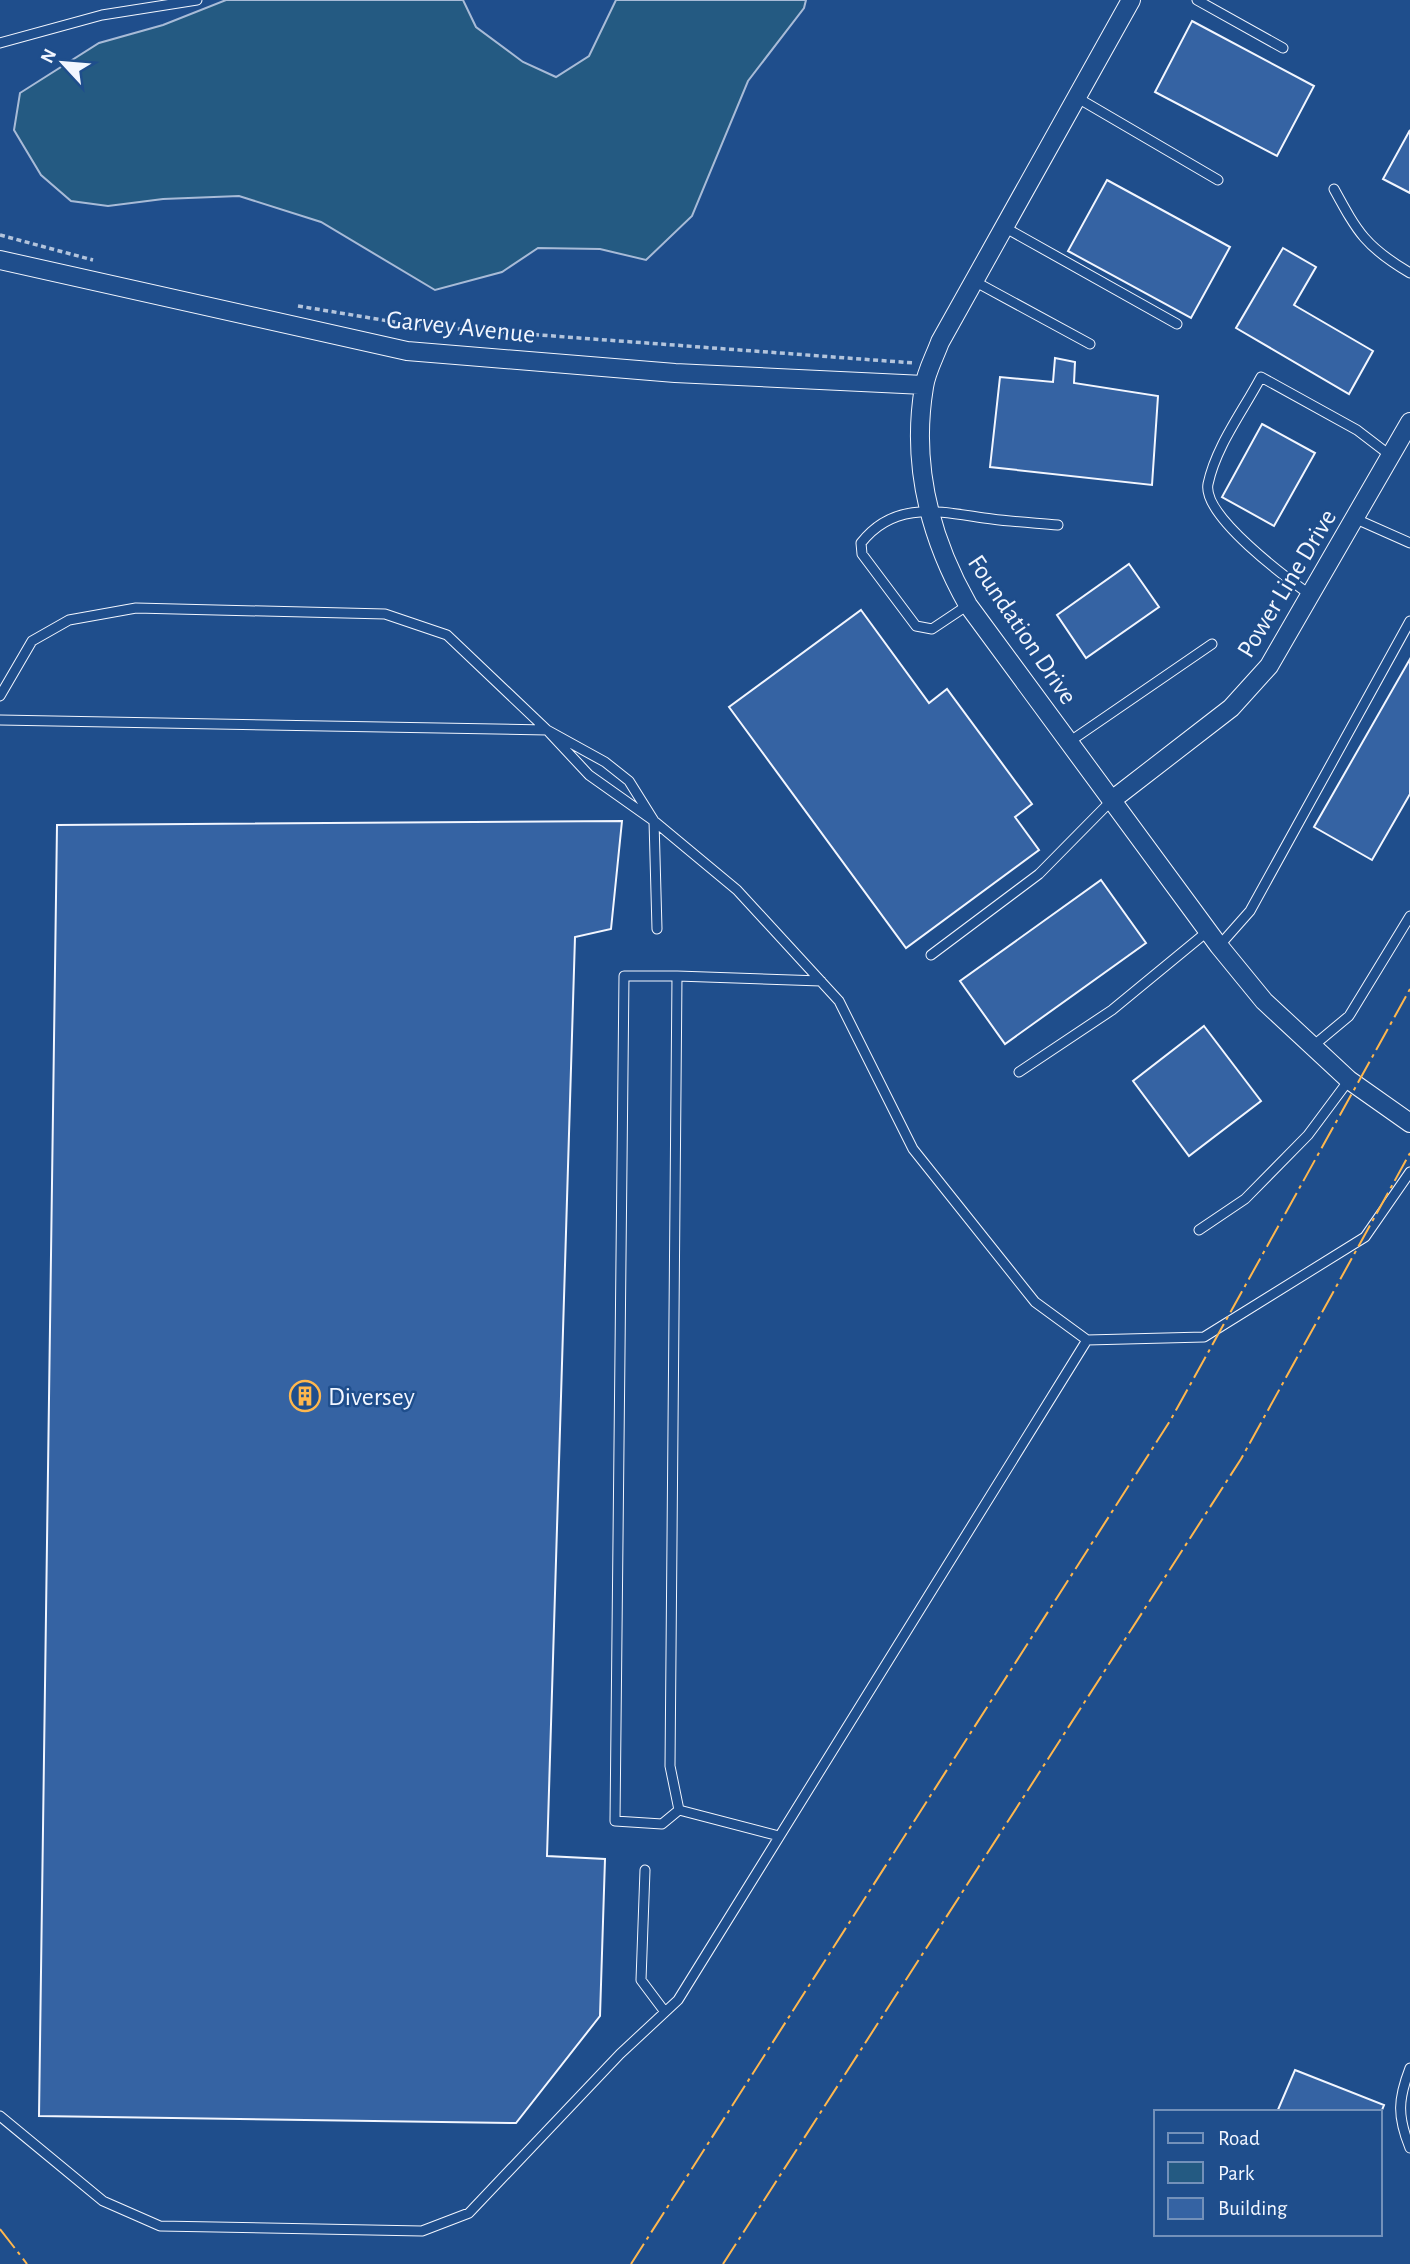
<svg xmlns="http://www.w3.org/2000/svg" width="1410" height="2264" viewBox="0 0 1410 2264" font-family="'Alegreya Sans',sans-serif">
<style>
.green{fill:#245a82;stroke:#a8bbd7;stroke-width:2}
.building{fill:#3563a3;stroke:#f2f6ff;stroke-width:2}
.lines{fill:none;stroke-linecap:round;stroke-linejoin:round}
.service-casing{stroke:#f2f6ff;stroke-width:11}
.minor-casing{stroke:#f2f6ff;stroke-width:20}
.path{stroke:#b3c4dc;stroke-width:3.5;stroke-dasharray:5 3.5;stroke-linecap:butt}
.service{stroke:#1f4e8c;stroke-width:9}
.minor{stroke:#1f4e8c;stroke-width:18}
.power{stroke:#ffb74d;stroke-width:2;stroke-dasharray:24 5 3.5 5;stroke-linecap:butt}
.labels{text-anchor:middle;stroke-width:5;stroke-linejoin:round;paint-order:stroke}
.street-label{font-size:26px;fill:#f2f6ff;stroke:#1f4e8c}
.poi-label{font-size:26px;fill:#f2f6ff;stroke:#1f4e8c;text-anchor:start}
</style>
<rect width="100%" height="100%" fill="#1f4e8c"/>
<path class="green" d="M226 0H463L476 27 523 62 556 77 589 56 616 0H806L804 8 748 81 692 216 646 260 600 249 538 248 502 272 435 290 321 222 239 196 163 199 108 206 71 201 41 175 14 130 20 93 99 43 163 25Z"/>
<path class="building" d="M1192 21 1314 86 1277 156 1155 92Z
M1410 130V193L1383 179Z
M1107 180 1230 247 1191 318 1068 251Z
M1283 248 1316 267 1294 305 1373 351 1349 394 1236 328Z
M1055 358 1075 362 1074 383 1158 396 1152 485 990 467 1000 377 1053 382Z
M1262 424 1315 453 1274 526 1222 497Z
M1129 564 1159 607 1086 658 1057 615Z
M861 610 929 703 947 689 1032 804 1015 817 1039 850 906 948 729 707Z
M1410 659V794L1372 860 1314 827Z
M622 821 611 929 575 937 547 1856 605 1859 600 2016 516 2123 39 2116 57 825Z
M1101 880 1146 943 1005 1044 960 981Z
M1204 1026 1261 1101 1189 1156 1133 1081Z
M1295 2070 1384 2105 1380 2115V2112H1277Z"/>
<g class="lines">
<g class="service-casing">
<path id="service" d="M1197 0 1283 48
M0 43 102 15 197 0
M1076 97 1218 180
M1334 189C1358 233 1366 247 1410 273
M1004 227 1177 324
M974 281 1090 344
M1356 519 1410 543
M1312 596C1288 579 1202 516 1208 484 1216 446 1243 411 1261 377L1357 430 1391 456
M968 605 932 629 916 626 862 554 861 543C896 498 944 513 992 519 1014 522 1036 523 1058 525
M0 696 32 641 69 620 136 608 385 614 447 635 547 730 589 775 654 821 737 890 839 1001 913 1149 1035 1302 1087 1340
M0 720 547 730 605 762 629 781 654 821 657 929
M1069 742 1212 644
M1219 946 1250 911 1410 621
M931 955 1039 874 1112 800
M677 976H624L615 1821 662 1824 679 1810
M1313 1046 1349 1016 1410 916
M1019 1072 1112 1010 1208 931
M1199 1230 1245 1199 1308 1135 1349 1080
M779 1836 679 1810 670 1766 677 976 821 981
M645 1870 641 1980 665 2012
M1410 2068C1398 2099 1397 2116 1410 2148
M0 2116 103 2201 160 2226 422 2231 469 2213 620 2054 678 2000 1087 1340 1204 1337 1365 1237 1410 1172"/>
</g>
<g class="minor-casing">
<path id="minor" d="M1131 0 940 342C935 356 926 372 924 387 911 465 930 538 968 605L1219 946 1264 1001 1349 1080 1410 1123
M0 260 407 351 675 373 924 385
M1112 800 1231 708 1269 666 1410 422"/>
</g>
<path class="path" d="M0 235 93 260
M298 306 419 326 914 363"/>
<use href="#service" class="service"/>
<use href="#minor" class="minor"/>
<path class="power" d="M0 2229 27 2264
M631 2264 1170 1421 1410 989
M723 2264 1241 1459 1410 1153"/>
</g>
<defs>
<g id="building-ring" transform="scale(1.575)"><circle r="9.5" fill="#1f4e8c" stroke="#ffb74d" stroke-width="1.5"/><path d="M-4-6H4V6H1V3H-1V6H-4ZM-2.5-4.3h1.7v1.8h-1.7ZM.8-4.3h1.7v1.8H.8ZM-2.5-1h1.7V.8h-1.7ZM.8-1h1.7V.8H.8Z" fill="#ffb74d"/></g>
</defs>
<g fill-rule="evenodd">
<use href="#building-ring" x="305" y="1396"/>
</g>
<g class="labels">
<g class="street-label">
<text transform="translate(461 326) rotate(6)" y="9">Garvey Avenue</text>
<text transform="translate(1286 583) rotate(-59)" y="9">Power Line Drive</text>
<text transform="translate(1023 629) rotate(56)" y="9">Foundation Drive</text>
</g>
<g class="poi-label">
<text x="328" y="1405">Diversey</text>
</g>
</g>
<rect x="1154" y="2110" width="228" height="126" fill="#1f4e8c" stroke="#7391ba" stroke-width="2"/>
<rect x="1168" y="2133" width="35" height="10" fill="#1f4e8c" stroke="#7391ba" stroke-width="2"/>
<text x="1218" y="2145" font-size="21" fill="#f2f6ff">Road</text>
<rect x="1168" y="2162" width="35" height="21" fill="#245a82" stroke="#7391ba" stroke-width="2"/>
<text x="1218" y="2180" font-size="21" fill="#f2f6ff">Park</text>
<rect x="1168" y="2198" width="35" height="21" fill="#3563a3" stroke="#7391ba" stroke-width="2"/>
<text x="1218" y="2215" font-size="21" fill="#f2f6ff">Building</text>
<g transform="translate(63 63) rotate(296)" stroke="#1f4e8c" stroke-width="5" paint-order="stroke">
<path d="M0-5L12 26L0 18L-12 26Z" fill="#f2f6ff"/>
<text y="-10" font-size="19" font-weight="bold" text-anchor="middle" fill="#f2f6ff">N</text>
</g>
</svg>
